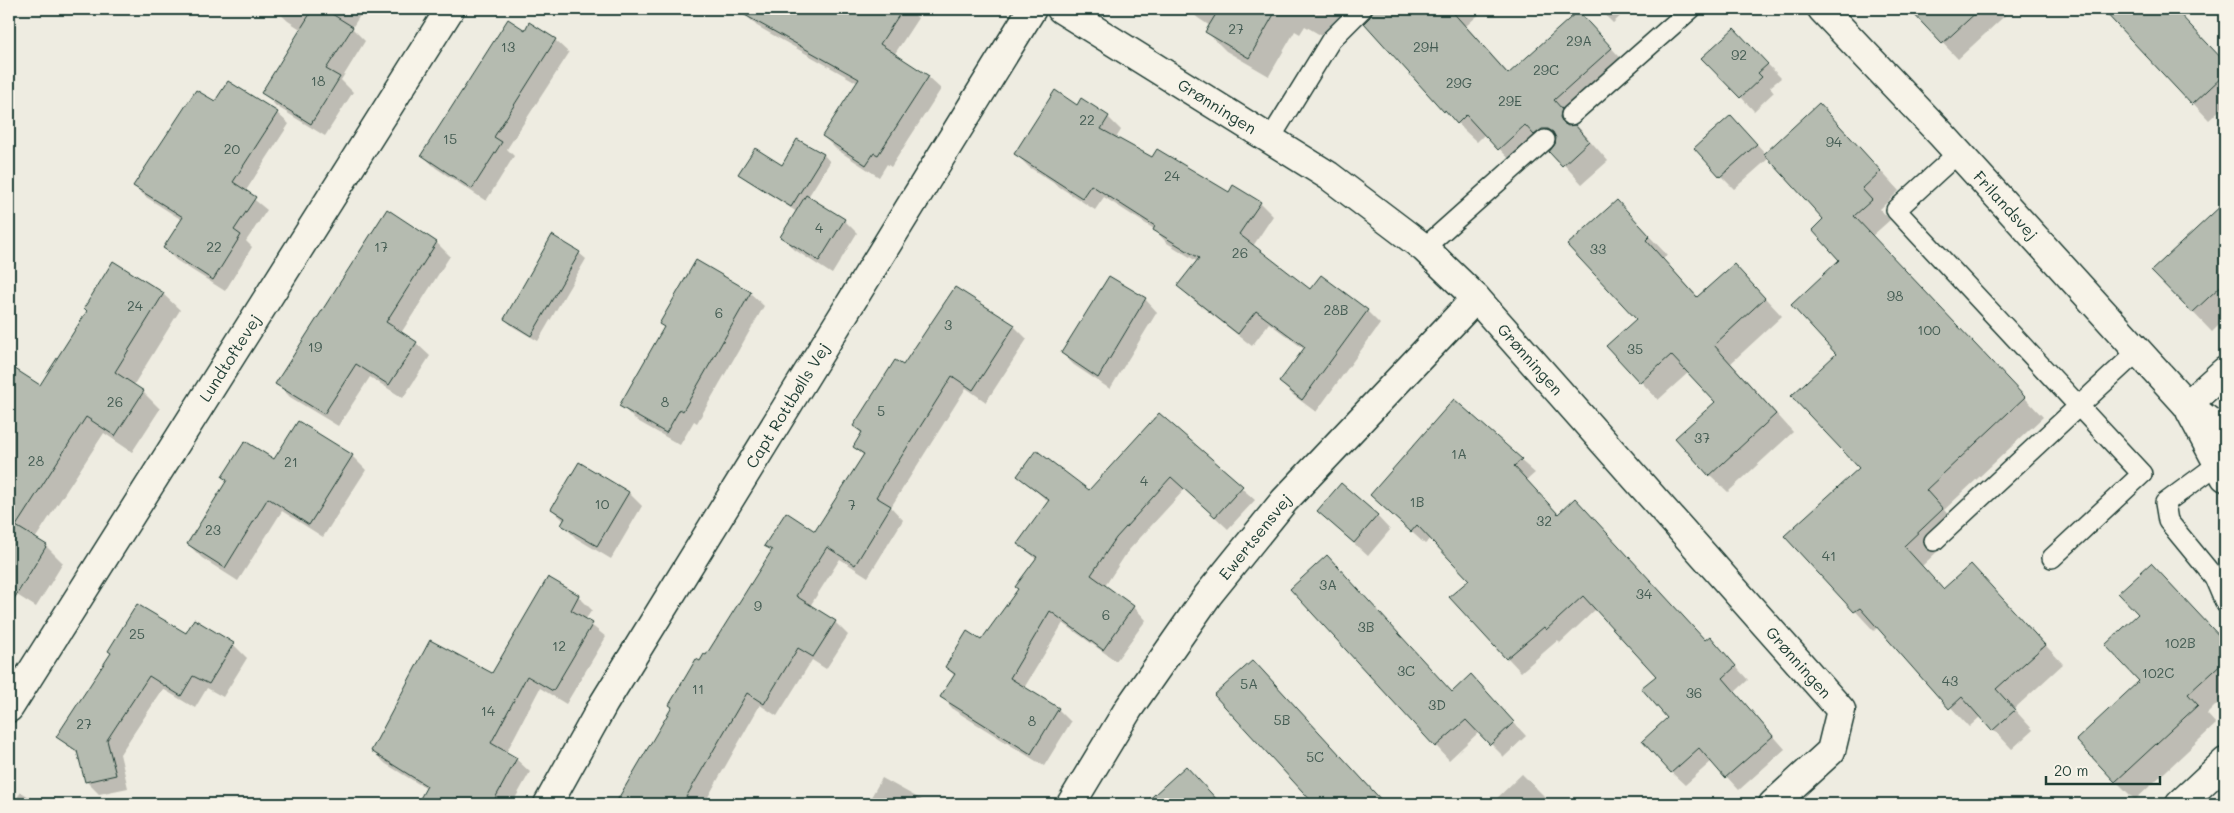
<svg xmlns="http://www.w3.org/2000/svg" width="2234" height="813" viewBox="0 0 2234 813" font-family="Mali,sans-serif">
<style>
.shadow{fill:#0003}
.building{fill:#b5bbb0;stroke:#1f3d34}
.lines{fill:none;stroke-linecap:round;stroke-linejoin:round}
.service-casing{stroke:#1f3d34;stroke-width:22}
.minor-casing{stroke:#1f3d34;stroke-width:31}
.tertiary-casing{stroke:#1f3d34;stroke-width:31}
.secondary-casing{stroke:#1f3d34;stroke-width:31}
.service{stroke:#f7f3e8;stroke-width:19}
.minor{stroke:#f7f3e8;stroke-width:28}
.tertiary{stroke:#f7f3e8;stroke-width:28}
.secondary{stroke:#f7f3e8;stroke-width:28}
.labels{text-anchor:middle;stroke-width:4;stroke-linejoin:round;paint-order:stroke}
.number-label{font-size:14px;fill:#445c53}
.street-label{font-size:16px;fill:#1f3d34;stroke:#f7f3e8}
</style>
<rect width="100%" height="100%" fill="#eeece1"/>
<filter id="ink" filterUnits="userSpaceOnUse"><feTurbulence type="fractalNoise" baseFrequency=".02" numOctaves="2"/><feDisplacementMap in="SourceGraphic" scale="10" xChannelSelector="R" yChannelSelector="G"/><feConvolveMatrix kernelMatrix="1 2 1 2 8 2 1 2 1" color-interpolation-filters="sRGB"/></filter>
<g filter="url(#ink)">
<path class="shadow" d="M275 9H364L352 28 365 41 341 80 353 92 325 136 276 106 263 92 302 30 288 21Z
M747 9H908L918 18 894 55 928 77 941 89 891 167 887 164 879 177 836 149 823 136 858 83 757 26 744 13Z
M1188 9H1485L1466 26 1509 74 1578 12 1630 68 1572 120 1608 161 1582 184 1545 144 1518 168 1485 134 1477 142 1464 130 1358 13 1339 46 1305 26 1300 34 1295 31 1269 76 1226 51 1207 32 1210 26 1198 18Z
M1599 9H1628L1613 23Z
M1910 9H2012L1958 59Z
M2104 9H2174L2225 63V105L2209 120Z
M525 31 555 40 569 53 507 149 514 156 486 201 436 168 422 155Z
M1747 43 1781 78 1770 87 1774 92 1754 111 1741 97Z
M216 103 277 113 289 124 245 192 267 210 246 241 252 247 225 291 176 260 164 248 182 220 146 197 134 186Z
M1078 106 1108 117 1121 130 1116 138 1153 159 1229 194 1260 203 1273 216 1253 246 1310 291 1367 311 1380 324 1316 412 1293 395 1280 382 1304 349 1269 323 1252 346 1192 299 1179 286 1198 262 1167 243 1154 229 1104 197 1095 210 1029 167 1016 154Z
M1838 124 1899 191 1880 209 1890 220 1872 236 2043 417 1944 510 1961 529 1922 566 1944 590 1971 566 2063 664 2014 709 2033 730 2012 749 1981 716 1969 727 1878 627 1874 631 1786 536 1861 468 1838 354 1841 260 1824 219 1769 158 1734 189 1721 176 1744 130 1766 154Z
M798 141 824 155 830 162 808 197 844 220 857 233 832 274 795 250 782 237 797 212 747 180 740 174 783 167Z
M2225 203V319L2212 332 2153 271Z
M1634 220 1667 255 1663 259 1698 297 1734 265 1782 316 1731 363 1793 432 1728 492 1710 475 1716 402 1689 372 1658 400 1608 346 1638 319Z
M436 242 450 256 401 333 416 343 430 356 403 398 370 377 338 426 290 397 277 383Z
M579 253 586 259 538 341 512 326 505 319Z
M750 293 764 306 697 423 694 421 680 445 634 419 621 405 665 328 660 323Z
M163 294 180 310 133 386 143 392 160 409 132 452 104 433 35 539 46 546 63 563 36 607 9 590V366L40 387Z
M1145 299 1157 312 1110 389 1074 365 1062 353Z
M1014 326 1027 339 986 402 966 388 891 507 903 520 868 577 840 559 810 606 835 622 848 635 826 669 812 660 777 716 760 705 704 804H617L700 663 706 657 772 552 766 545 816 533 864 456 854 446 862 434 854 426 904 367Z
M1454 401 1535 473 1527 480 1559 515 1706 641 1710 638 1748 680 1735 692 1785 749 1739 790 1712 761 1685 785 1671 772 1669 719 1657 676 1596 609 1560 643 1558 640 1521 672 1451 597 1470 580 1431 538 1425 544 1371 495Z
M1159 415 1255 500 1228 529 1185 489 1128 551 1105 586 1134 607 1146 620 1116 661 1063 623 1024 688 1058 709 1071 722 1044 766 954 710 942 697 955 676 946 667 981 642 1019 589 1037 560 1019 543 1049 502 1018 476 1089 491Z
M299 422 352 456 366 470 323 537 282 511 238 581 202 558 188 544 228 481 224 477 274 460Z
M580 463 629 493 642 506 611 559 576 538 563 525 565 522 552 509Z
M1318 511 1377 516 1390 530 1368 556Z
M549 579 578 596 592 610 585 620 606 637 566 704 540 688 506 753 516 759 530 772 512 804H505L496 799 493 804H419L427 789 386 764 372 751 493 675Z
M2170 583 2225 643V696L2207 714 2216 724 2135 800 2116 781Z
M1292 589 1453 693 1483 689 1526 736 1504 757 1479 732 1449 760Z
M195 620 233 644 247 658 223 697 207 688 195 708 163 689 120 754 128 788 99 794 86 781 80 756 58 737 186 635Z
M1267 675 1385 804H1316L1216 695Z
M1186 768 1220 804H1146Z
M1522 774 1552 804H1491Z
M882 778 929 804H867Z
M21 792 41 804H13Z"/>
<path class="building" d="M313 9H324L353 27 326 69 340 77 311 124 261 93Z
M734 9H903L880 44 929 76 878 155 874 153 866 165 822 136 859 79Z
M1219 9H1277L1249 58 1205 32Z
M1373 9H1450L1508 74 1578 11 1612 48 1554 100 1562 109 1560 117 1563 123 1568 126 1575 125 1589 141 1562 166 1549 152 1555 144 1556 138 1553 132 1548 129H1542L1534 135 1525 125 1498 150 1466 115 1457 124 1445 110 1444 112 1364 23 1370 17Z
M1909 9H1980L1942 44Z
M2102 9H2175L2225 62V74L2192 105Z
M508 19 525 30 529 22 556 39 494 137 502 142 472 189 421 155Z
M1734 28 1768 64 1758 73 1762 77 1740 98 1701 58Z
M228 81 278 112 233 182 256 197 234 230 241 235 213 280 163 248 183 217 133 186 196 90 215 101Z
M1055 90 1077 105 1081 98 1109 116 1101 129 1152 157 1157 149 1229 192 1233 185 1261 202 1239 234 1310 289 1321 275 1368 310 1302 400 1279 382 1305 347 1256 311 1238 334 1177 286 1199 258 1153 230 1155 226 1091 185 1082 198 1014 154Z
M1819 103 1881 171 1862 189 1872 200 1854 216 2025 397 1926 490 1943 509 1904 546 1943 589 1971 564 2045 645 1996 689 2015 710 1992 731 1962 697 1949 709 1860 608 1854 612 1784 536 1859 468 1791 396 1836 354 1791 305 1839 260 1812 230 1823 219 1764 154Z
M1731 115 1757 144 1720 177 1694 148Z
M797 139 824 154 791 207 738 174 755 148 782 165Z
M806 195 845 219 819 261 780 237Z
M1617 200 1650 236 1646 240 1697 297 1734 264 1765 298 1714 345 1776 414 1709 476 1675 438 1715 402 1671 355 1640 383 1606 346 1636 319 1567 245Z
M2225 202V282L2192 313 2151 271Z
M387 209 437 242 386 322 417 342 389 385 356 364 324 414 275 384Z
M552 235 580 252 531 336 504 319Z
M696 260 751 292 683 411 680 409 666 433 619 406 664 327 659 324Z
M113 261 164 293 115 372 144 391 115 436 86 417 16 526 47 545 9 607V365L40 385 87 311 84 308Z
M1109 276 1146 298 1098 378 1061 353Z
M955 287 1015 325 973 390 952 376 876 497 891 506 855 565 827 547 796 596 836 621 813 657 798 648 764 704 747 693 682 804H615L672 707 669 705 696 659 700 661 704 654 706 655 772 550 764 546 786 512 815 531 864 454 853 447 862 432 853 426 895 360 903 365Z
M1454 399 1522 459 1514 466 1558 514 1575 498 1705 640 1710 636 1736 666 1723 678 1773 736 1725 778 1699 748 1671 773 1642 741 1667 718 1641 688 1656 676 1583 596 1546 630 1544 627 1506 659 1449 597 1469 580 1417 525 1411 532 1370 495Z
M1159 413 1243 486 1215 517 1171 477 1116 538 1091 575 1134 606 1103 650 1050 611 1010 678 1059 708 1031 754 940 697 955 674 945 667 967 631 981 640 1018 589 1015 587 1037 557 1017 544 1049 500 1017 476 1036 450 1089 490Z
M298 421 353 455 309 525 268 498 225 568 187 544 227 480 222 477 245 441 274 459Z
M579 462 629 492 597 546 561 525 565 518 551 509Z
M1341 483 1378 515 1354 543 1317 511Z
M1327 555 1452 692 1471 674 1514 722 1490 745 1466 720 1435 747 1290 589Z
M2151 563 2225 642V660L2188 694 2198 705 2115 782 2076 740 2139 681 2105 645 2138 614 2118 593Z
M548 577 579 595 571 610 593 623 553 691 527 676 491 743 517 758 492 804H417L427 786 371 751 430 640 492 673Z
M137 604 186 633 194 619 234 643 209 684 193 676 181 696 149 676 107 740 116 775 85 782 77 751 56 737 111 653 108 651Z
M1253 660 1385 804H1314L1214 695Z
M1186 766 1221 804H1144Z"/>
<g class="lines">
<g class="service-casing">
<path id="service" d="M1571 115 1691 9
M1270 139 1331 40 1362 9
M1958 153 1896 210 2142 474 2052 558
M1424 248 1545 140
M2218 464 2165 503 2168 521 2214 577 2225 603
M1934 541 2138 351"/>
</g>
<g class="minor-casing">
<g id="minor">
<path id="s1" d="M1061 9 1329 176 1424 248 1476 298 1841 710 1831 751 1773 804"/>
<path d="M2187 405 2225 371"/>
<path id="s2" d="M9 708 450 9"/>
<path id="s3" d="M548 804 604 703 1032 9"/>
<path id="s4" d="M1071 804 1129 708 1208 595 1284 501 1476 298"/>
</g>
</g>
<g class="tertiary-casing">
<g id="tertiary">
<path id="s5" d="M1822 9 1942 135 2187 405 2225 433"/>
<path d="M2190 411 2225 477"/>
</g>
</g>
<g class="secondary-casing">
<path id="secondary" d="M2180 804 2225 762"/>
</g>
<use href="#service" class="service"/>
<use href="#minor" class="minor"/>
<use href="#tertiary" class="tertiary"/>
<use href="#secondary" class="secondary"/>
</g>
</g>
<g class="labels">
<g class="number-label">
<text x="1236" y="34">27</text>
<text x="1579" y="46">29A</text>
<text x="508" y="52">13</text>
<text x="1426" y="52">29H</text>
<text x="1739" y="60">92</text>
<text x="1546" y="75">29C</text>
<text x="318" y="86">18</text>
<text x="1459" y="88">29G</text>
<text x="1510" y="106">29E</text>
<text x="1087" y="125">22</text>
<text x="450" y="144">15</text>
<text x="1834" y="147">94</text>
<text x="232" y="154">20</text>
<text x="1172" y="181">24</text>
<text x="819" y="233">4</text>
<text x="214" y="252">22</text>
<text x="381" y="252">17</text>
<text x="1598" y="254">33</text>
<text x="1240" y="258">26</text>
<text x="1895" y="301">98</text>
<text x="135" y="311">24</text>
<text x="1336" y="315">28B</text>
<text x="719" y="318">6</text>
<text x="948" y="330">3</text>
<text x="1929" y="335">100</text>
<text x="315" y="352">19</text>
<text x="1635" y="354">35</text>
<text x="115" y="407">26</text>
<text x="665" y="407">8</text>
<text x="881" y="416">5</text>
<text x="1702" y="443">37</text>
<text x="1459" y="459">1A</text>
<text x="36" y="466">28</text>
<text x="291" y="467">21</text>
<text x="1144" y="486">4</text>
<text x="1417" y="507">1B</text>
<text x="602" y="509">10</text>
<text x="852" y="510">7</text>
<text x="1544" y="526">32</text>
<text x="213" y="535">23</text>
<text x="1829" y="561">41</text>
<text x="1328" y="590">3A</text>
<text x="1644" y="599">34</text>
<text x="758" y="611">9</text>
<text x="1106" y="620">6</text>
<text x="1366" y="632">3B</text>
<text x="137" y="639">25</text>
<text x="2180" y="648">102B</text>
<text x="559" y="651">12</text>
<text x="1406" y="676">3C</text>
<text x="2158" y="678">102C</text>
<text x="1950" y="686">43</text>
<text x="1249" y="689">5A</text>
<text x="698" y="694">11</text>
<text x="1694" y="698">36</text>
<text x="1437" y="710">3D</text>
<text x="488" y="716">14</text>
<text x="1282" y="725">5B</text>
<text x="1032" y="726">8</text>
<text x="84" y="729">27</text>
<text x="1315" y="762">5C</text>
</g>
<g class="street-label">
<text dy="6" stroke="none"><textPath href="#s1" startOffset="184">Grønningen</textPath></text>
<text dy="6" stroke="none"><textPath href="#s5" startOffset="269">Frilandsvej</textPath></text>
<text dy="6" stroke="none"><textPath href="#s2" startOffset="414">Lundtoftevej</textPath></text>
<text dy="6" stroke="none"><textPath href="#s1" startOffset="589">Grønningen</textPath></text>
<text dy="6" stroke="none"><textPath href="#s3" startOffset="465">Capt Rottbølls Vej</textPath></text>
<text dy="6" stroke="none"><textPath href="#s4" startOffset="325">Ewertsensvej</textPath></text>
<text dy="6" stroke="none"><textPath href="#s1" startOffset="994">Grønningen</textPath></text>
</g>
</g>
<rect width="2234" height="813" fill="none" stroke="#f7f3e8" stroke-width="30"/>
<rect x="15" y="15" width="2204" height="783" fill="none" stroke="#1f3d34" stroke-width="2" filter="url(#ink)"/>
<path d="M2046 776v8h114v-8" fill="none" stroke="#1f3d34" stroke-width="2.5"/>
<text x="2054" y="776" font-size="15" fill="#1f3d34" stroke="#f7f3e8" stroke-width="4" paint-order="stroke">20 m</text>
</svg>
